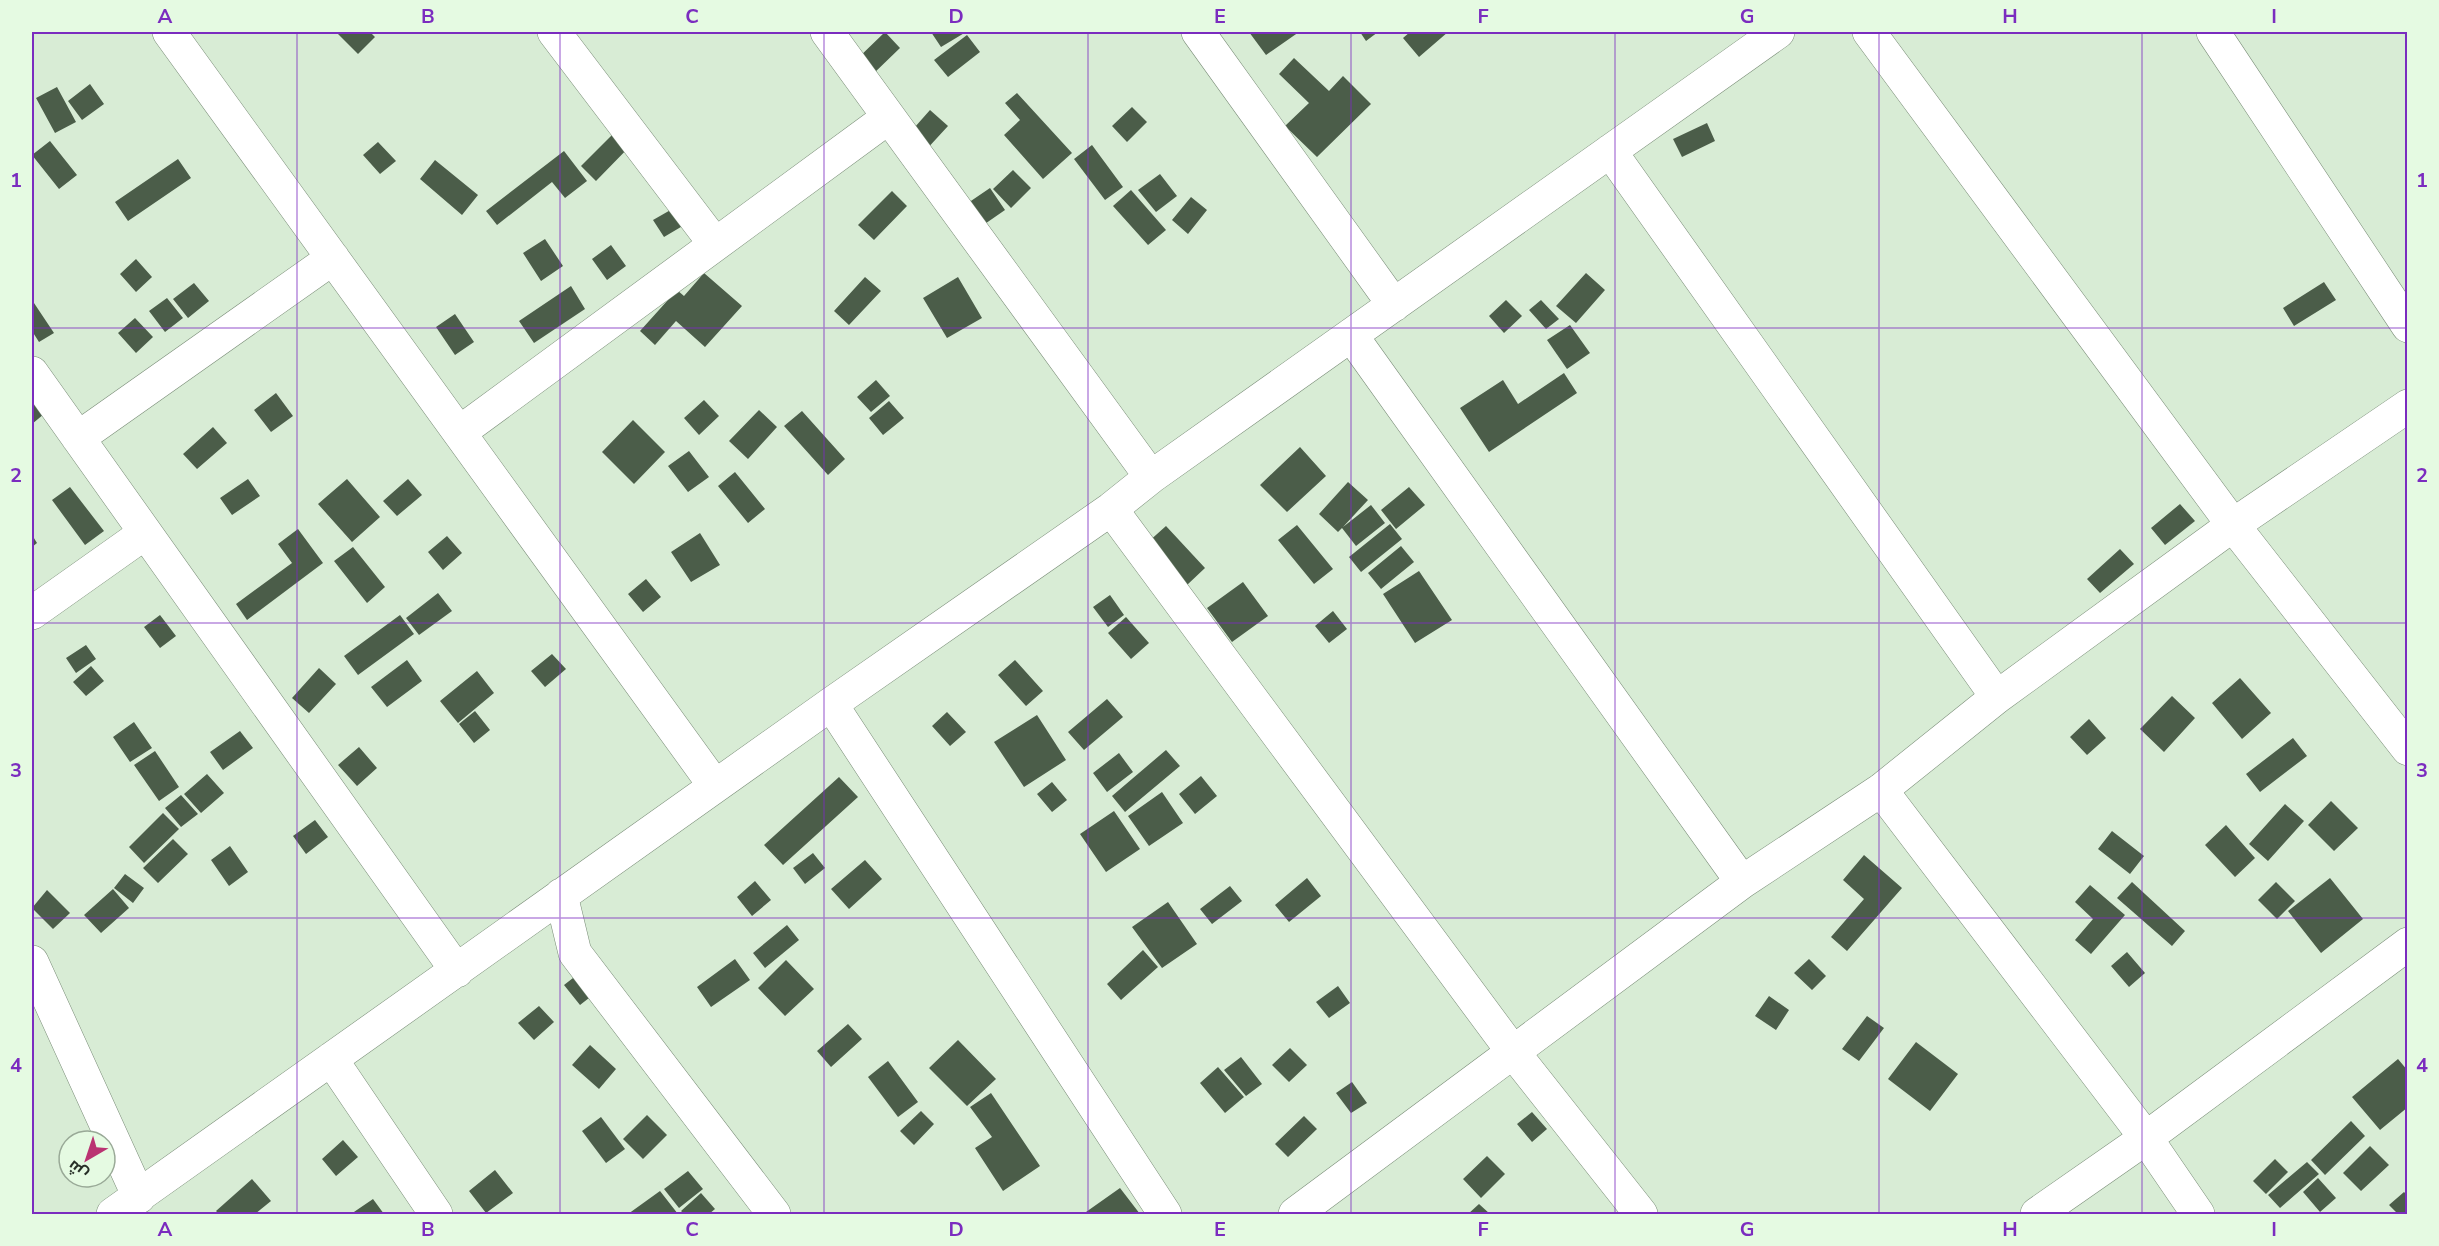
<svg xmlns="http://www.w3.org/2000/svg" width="2439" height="1246" viewBox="0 0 2439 1246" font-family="'Nunito Sans',Cairo,sans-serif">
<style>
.building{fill:#4b5d49}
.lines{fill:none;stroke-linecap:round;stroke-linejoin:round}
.street-casing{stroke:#7a8d78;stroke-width:34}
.street{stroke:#fff;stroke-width:33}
.grid{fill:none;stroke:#7b2cbf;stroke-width:1.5;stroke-opacity:0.55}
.neatline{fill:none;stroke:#7b2cbf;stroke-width:2}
.grid-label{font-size:20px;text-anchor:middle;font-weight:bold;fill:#7b2cbf}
</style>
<rect width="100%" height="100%" fill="#d8ecd5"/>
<path class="building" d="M336 32H370L375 37 358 54Z
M885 32 900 48 871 76 856 60Z
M931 32H966L941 47Z
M1249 32H1299L1266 55Z
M1360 32H1378L1366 41Z
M1410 32H1448L1419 57 1403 38Z
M967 35 980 52 948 77 934 60Z
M1294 58 1329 91 1343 76 1371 104 1317 157 1285 126 1309 103 1279 74Z
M90 84 104 104 82 120 68 101Z
M57 87 76 122 55 133 36 98Z
M1017 93 1072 153 1043 179 1004 135 1020 120 1005 103Z
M1132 107 1147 122 1127 142 1112 126Z
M930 110 948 126 925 151 907 136Z
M1707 123 1715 141 1682 157 1673 139Z
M621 126 635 141 596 181 581 166Z
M50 141 77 175 59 189 32 155Z
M378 142 396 161 380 174 363 155Z
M1092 145 1123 187 1105 200 1074 159Z
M564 151 587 181 565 198 552 182 497 225 486 211Z
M178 159 191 178 128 221 115 202Z
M435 160 478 195 462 215 420 179Z
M1013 170 1031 188 1011 208 993 189Z
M1160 174 1177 196 1156 212 1138 190Z
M990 188 1005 210 979 228 965 205Z
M1131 190 1166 230 1148 245 1113 206Z
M892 191 907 206 874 240 858 225Z
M1191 197 1207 210 1188 234 1172 220Z
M681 204 691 221 664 237 653 220Z
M545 239 563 266 541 281 523 253Z
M611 245 626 266 607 280 592 259Z
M136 259 152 277 136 292 120 274Z
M704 273 742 306 705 347 676 321 655 345 640 331 677 290 684 296Z
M1586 273 1605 290 1576 323 1556 306Z
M865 277 881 291 849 325 834 311Z
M958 277 982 318 947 338 923 298Z
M2324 282 2336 300 2294 326 2283 308Z
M194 283 209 301 188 318 173 299Z
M571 286 585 309 534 343 519 321Z
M167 298 183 318 165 332 149 311Z
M32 300 54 333 39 342 32 331Z
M1506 300 1522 316 1504 333 1489 316Z
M1541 300 1559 319 1546 329 1529 310Z
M455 314 474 342 455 355 436 327Z
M135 318 153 337 136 353 118 333Z
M1570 325 1590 353 1567 369 1547 340Z
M1564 373 1577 393 1489 452 1460 408 1503 380 1518 404Z
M876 380 890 396 871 412 857 397Z
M32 385 50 409 32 424Z
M276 393 293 416 271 432 254 410Z
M704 400 719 416 699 435 684 418Z
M889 401 904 418 883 435 869 418Z
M759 410 777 427 748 459 729 441Z
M802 411 845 459 828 475 784 426Z
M633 420 665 452 634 484 602 452Z
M213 427 227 443 197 469 183 454Z
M1300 447 1326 476 1287 512 1260 485Z
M689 451 709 477 688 492 668 466Z
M735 472 765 509 748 523 718 486Z
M248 479 260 496 232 515 220 498Z
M347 479 380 517 352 542 318 504Z
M408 479 422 495 397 516 383 501Z
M1348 482 1368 500 1343 527 1371 505 1385 523 1356 546 1342 528 1338 532 1319 514Z
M70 487 104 531 85 545 52 500Z
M1409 487 1425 505 1396 529 1381 510Z
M2180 504 2195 521 2165 545 2151 528Z
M1390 524 1402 539 1361 572 1349 557Z
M1297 525 1333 569 1314 584 1278 540Z
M1166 526 1205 568 1187 585 1147 543Z
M298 529 323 563 247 620 236 604 292 563 278 544Z
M700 533 720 565 691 582 671 552Z
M32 535 37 543 32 547Z
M447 536 462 553 443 570 428 552Z
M1401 546 1414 562 1381 589 1368 573Z
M353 547 385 587 367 603 334 561Z
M2120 549 2134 564 2100 593 2087 579Z
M1419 571 1452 620 1415 643 1383 594Z
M646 579 661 597 643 612 628 594Z
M1243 582 1268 616 1232 642 1207 608Z
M438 593 452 611 419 635 406 618Z
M1110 595 1124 615 1108 627 1093 607Z
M1333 611 1347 629 1329 643 1315 626Z
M160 615 176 636 160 648 144 627Z
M400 615 414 634 358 675 344 656Z
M1126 617 1149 643 1131 659 1108 633Z
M86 645 96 659 76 673 66 658Z
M552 654 566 669 545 687 531 671Z
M407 660 422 681 387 707 371 687Z
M1015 660 1043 691 1026 706 998 675Z
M91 666 104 681 86 696 73 682Z
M319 668 336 684 309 713 292 698Z
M477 671 494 693 458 723 440 701Z
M2240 678 2271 713 2242 739 2212 703Z
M2172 696 2195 718 2164 752 2140 729Z
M1107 699 1123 717 1084 750 1068 732Z
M475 711 490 730 474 743 459 724Z
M947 712 966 732 950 746 932 726Z
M1037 715 1066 760 1024 787 994 742Z
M2089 719 2106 738 2087 755 2070 737Z
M134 722 152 748 130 762 113 737Z
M240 731 253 748 223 770 210 752Z
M2293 738 2307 756 2260 792 2246 774Z
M359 747 377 768 357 786 338 765Z
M1166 750 1180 766 1125 812 1112 796Z
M155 751 179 787 159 801 134 765Z
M1119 753 1133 772 1107 792 1093 773Z
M207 774 224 793 201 813 184 794Z
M1201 776 1217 796 1195 814 1179 794Z
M839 777 858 797 783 865 764 845Z
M1052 782 1067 800 1052 812 1037 794Z
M1162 792 1183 823 1149 846 1128 816Z
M181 795 198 814 181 827 165 808Z
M2331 801 2358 828 2334 851 2308 825Z
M2285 804 2304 821 2268 861 2249 844Z
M1114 811 1140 849 1106 872 1080 834Z
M163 813 179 829 144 863 129 847Z
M315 820 328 837 306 854 293 836Z
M2226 825 2255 858 2235 877 2205 845Z
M2112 831 2144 856 2130 874 2098 849Z
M173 839 188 854 158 883 143 868Z
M230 846 248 872 229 886 211 860Z
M813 853 825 868 805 884 793 868Z
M1864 855 1902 888 1847 951 1831 937 1864 899 1843 880Z
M865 860 882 879 849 909 831 889Z
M125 874 144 888 133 903 114 888Z
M1307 878 1321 896 1289 922 1275 905Z
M2330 878 2363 919 2321 953 2288 911Z
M755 881 771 900 752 916 737 897Z
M2132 882 2185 931 2172 946 2117 898Z
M2276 882 2295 901 2277 919 2258 900Z
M2090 885 2125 915 2091 954 2075 940 2093 919 2075 902Z
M1230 886 1242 901 1212 924 1200 909Z
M113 889 129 908 101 933 84 915Z
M47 890 70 913 53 929 32 908Z
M1168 902 1197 944 1162 968 1132 927Z
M787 925 799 940 765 968 753 953Z
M1143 950 1158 967 1121 1000 1107 984Z
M2127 952 2145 973 2129 987 2111 966Z
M735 959 750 980 711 1007 697 987Z
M1809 959 1826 976 1812 990 1794 973Z
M786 960 814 989 785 1016 758 988Z
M582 971 598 991 580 1005 564 985Z
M1338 986 1350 1003 1329 1018 1316 1002Z
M1769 996 1789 1010 1776 1030 1755 1016Z
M539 1006 554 1022 534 1040 518 1023Z
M1867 1016 1884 1028 1859 1061 1842 1049Z
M848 1024 862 1039 831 1067 817 1051Z
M958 1040 996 1079 967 1106 929 1068Z
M1916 1042 1958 1074 1930 1111 1888 1079Z
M590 1045 616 1069 599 1089 572 1065Z
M1290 1048 1307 1065 1289 1082 1272 1065Z
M1241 1057 1262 1084 1246 1096 1224 1070Z
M2398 1059 2408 1071V1107L2380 1130 2352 1097Z
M888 1061 918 1102 898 1117 868 1077Z
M1218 1067 1244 1097 1225 1113 1200 1083Z
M1352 1082 1367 1103 1351 1113 1336 1093Z
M991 1093 1040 1166 1003 1191 975 1148 992 1137 970 1107Z
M921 1111 934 1124 914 1145 900 1131Z
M1532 1112 1547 1129 1532 1142 1517 1124Z
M647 1115 667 1135 643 1159 623 1139Z
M1304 1116 1317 1129 1288 1157 1275 1144Z
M601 1117 625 1149 606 1163 582 1131Z
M2351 1121 2365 1136 2325 1175 2311 1160Z
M343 1140 358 1157 336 1176 322 1159Z
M2370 1146 2389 1165 2361 1191 2343 1173Z
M1487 1156 1505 1174 1481 1198 1463 1179Z
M2275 1159 2288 1172 2266 1194 2253 1181Z
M2307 1162 2319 1174 2280 1208 2268 1195Z
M495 1170 513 1193 486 1213 469 1191Z
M688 1171 703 1189 679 1208 664 1189Z
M2318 1178 2336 1198 2320 1212 2303 1192Z
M252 1179 271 1201 255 1214H219L216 1211Z
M1120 1188 1140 1214H1087L1086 1212Z
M660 1191 678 1214H628Z
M2404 1192 2408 1196V1214H2398L2389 1205Z
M701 1193 715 1209 709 1214H684L681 1211Z
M373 1199 384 1214H351Z
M1479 1204 1490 1214H1468Z"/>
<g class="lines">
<g class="street-casing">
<path id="street" d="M169 32 715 786
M554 32 715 244
M827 32 1151 477
M1198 32 1394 305
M1869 32 2233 525 2408 749
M2213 32 2408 326
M1610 151 1997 697
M1351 335 1742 882
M32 373 457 971
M460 432 889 117
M78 438 333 258
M1111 509 1513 1052 1641 1214
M32 613 145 533
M831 704 1165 1214
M1881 790 2146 1138 2198 1214
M561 895 575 953 774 1214
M32 962 139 1197
M331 1059 436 1214
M113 1214 831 704 1111 509 1151 477 1778 32
M1295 1214 1742 882 1881 790 1997 697 2233 525 2408 406
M2037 1214 2146 1138 2408 944"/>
</g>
<use href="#street" class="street"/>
</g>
<path class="grid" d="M297 32V1214M560 32V1214M824 32V1214M1088 32V1214M1351 32V1214M1615 32V1214M1879 32V1214M2142 32V1214M32 328H2408M32 623H2408M32 918H2408"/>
<rect width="2439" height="1246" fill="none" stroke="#e5fae2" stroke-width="66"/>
<g transform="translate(87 1159) rotate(219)"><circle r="28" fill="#e5fae2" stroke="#99a997" stroke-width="1.5"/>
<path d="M0-4.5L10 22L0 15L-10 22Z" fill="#ba3372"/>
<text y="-9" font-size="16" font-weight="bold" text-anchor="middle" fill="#272f27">ش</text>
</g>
<rect x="33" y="33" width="2373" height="1180" class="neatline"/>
<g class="grid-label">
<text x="165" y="23">A</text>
<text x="428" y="23">B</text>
<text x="692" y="23">C</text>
<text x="956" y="23">D</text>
<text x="1220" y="23">E</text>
<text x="1483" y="23">F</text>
<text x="1747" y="23">G</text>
<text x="2010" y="23">H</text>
<text x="2274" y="23">I</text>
<text x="16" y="187">1</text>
<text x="2422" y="187">1</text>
<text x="16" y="482">2</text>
<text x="2422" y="482">2</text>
<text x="16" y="777">3</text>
<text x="2422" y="777">3</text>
<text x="16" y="1072">4</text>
<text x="2422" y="1072">4</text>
<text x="165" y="1236">A</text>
<text x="428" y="1236">B</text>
<text x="692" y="1236">C</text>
<text x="956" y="1236">D</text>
<text x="1220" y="1236">E</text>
<text x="1483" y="1236">F</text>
<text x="1747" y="1236">G</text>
<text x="2010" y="1236">H</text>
<text x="2274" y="1236">I</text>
</g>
</svg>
